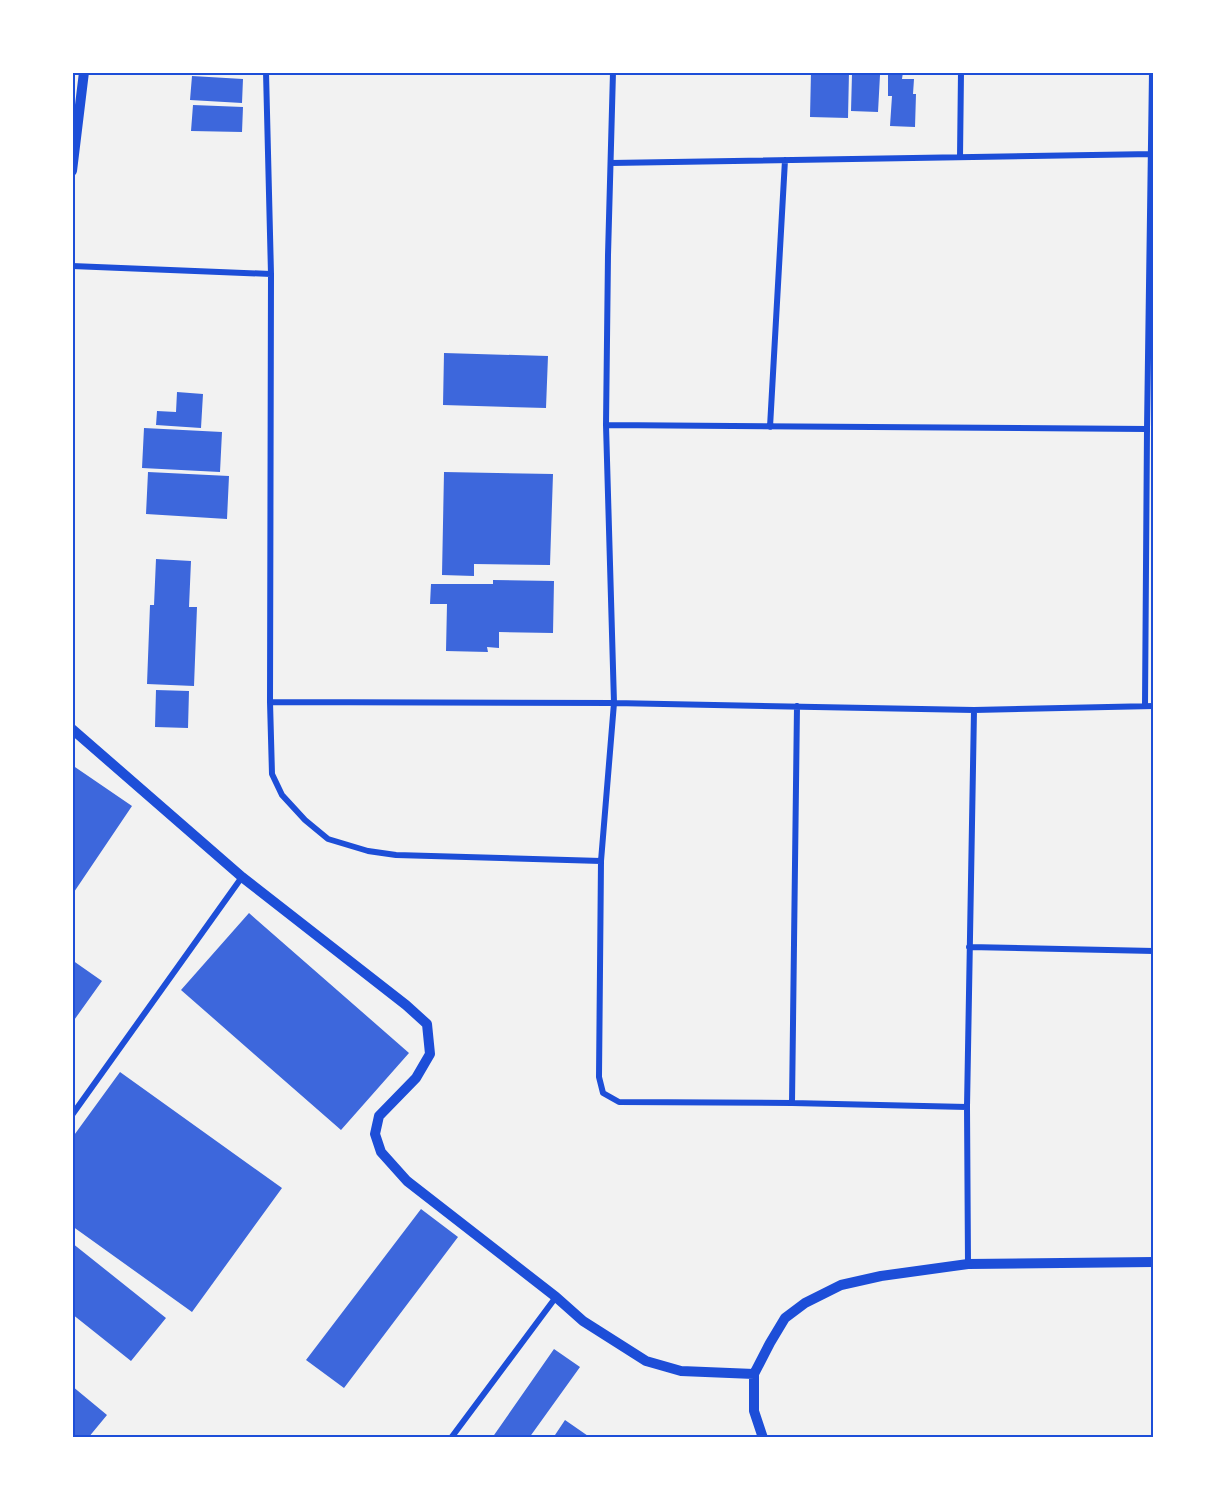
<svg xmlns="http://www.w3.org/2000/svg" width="1226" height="1510" viewBox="0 0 1226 1510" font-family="Roboto,sans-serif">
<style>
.building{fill:#3d67dc}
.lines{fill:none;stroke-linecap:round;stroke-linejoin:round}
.minor{stroke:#1d4ed8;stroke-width:6}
.tertiary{stroke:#1d4ed8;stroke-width:10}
.neatline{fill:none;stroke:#1d4ed8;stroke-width:2}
</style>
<rect width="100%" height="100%" fill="#f2f2f2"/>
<path class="building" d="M811 72H849L848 118 810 117Z
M888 72H903L902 79H914L913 94H916L915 127 890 126 892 96H888Z
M852 74 880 75 878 112 851 111Z
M192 76 243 79 242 103 190 100Z
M193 105 243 107 242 132 191 131Z
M444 353 548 356 546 408 443 405Z
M177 392 203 394 201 428 156 425 157 411 176 412Z
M144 428 222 432 220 472 142 468Z
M148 472 229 476 227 519 146 514Z
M444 472 553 474 550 565 474 564V576L442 575Z
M156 559 191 561 189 607H197L194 686 147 684 150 605H154Z
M493 580 554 581 553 633 499 632V648L487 647 488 652 446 651 447 604H430L431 584H493Z
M156 690 189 691 188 728 155 727Z
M72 765 132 806 72 895Z
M249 913 409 1053 341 1130 181 990Z
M72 960 102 981 72 1023Z
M120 1072 282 1188 192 1312 72 1226V1138Z
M421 1209 458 1237 344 1388 306 1360Z
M72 1243 166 1318 131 1361 72 1314Z
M554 1349 580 1367 529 1438H492Z
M72 1386 107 1415 88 1438H72Z
M565 1420 591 1438H553Z"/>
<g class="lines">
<path class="minor" d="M266 72 271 274 270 702 272 774 282 795 305 820 328 839 368 851 396 855 601 861
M613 72 608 255 606 425 614 703 601 861 599 1077 603 1093 619 1102 792 1103 967 1107
M960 157 961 72
M611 163 1153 154
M72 266 271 274
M606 425 1147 429
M770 427 785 160
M270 702 614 703 974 710 1154 706
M1145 706 1147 429 1152 72
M969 947 1154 951
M792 1103 797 706
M72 1115 242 877
M968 1264 967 1107 974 710
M451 1438 556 1297"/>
<path class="tertiary" d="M72 171 84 72
M72 729 242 877 406 1005 427 1024 430 1054 416 1078 379 1116 375 1134 381 1152 407 1181 556 1297 583 1321 646 1361 681 1371 754 1374
M763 1438 754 1411V1374L770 1343 785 1318 805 1303 841 1285 881 1276 968 1264 1154 1262"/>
</g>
<rect width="1226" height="1510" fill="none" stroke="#ffffff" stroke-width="147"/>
<rect x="74" y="74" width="1078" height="1362" class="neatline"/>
</svg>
